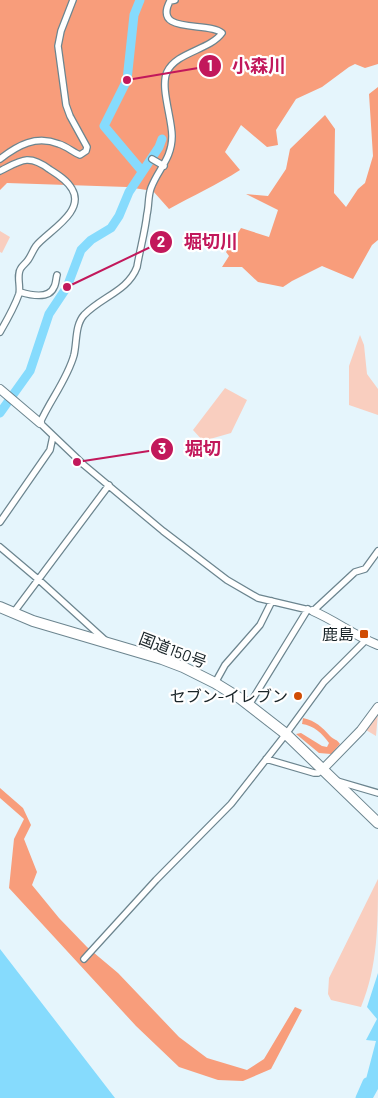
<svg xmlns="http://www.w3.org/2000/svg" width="378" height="1098" viewBox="0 0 378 1098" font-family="Barlow,'Noto Sans JP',sans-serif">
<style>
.green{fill:#f9cebf}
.forest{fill:#f89d7b}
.water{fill:#86dbfd}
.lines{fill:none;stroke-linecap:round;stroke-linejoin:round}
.river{stroke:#86dbfd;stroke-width:9}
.minor-casing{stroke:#6c858f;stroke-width:8}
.tertiary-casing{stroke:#6c858f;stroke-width:10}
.trunk-casing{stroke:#6c858f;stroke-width:12}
.minor{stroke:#fff;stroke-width:5.5}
.tertiary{stroke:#fff;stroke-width:8}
.trunk{stroke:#fff;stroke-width:10}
.poi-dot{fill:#d04c03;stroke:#fff;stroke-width:2}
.labels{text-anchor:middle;stroke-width:4.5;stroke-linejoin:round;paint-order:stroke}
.poi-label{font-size:16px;fill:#182327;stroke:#fff;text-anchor:end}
.street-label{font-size:16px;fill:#182327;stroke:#fff}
.leader{fill:none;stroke:#c2185b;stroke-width:2}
.callout-dot{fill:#c2185b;stroke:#fff;stroke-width:2}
.mark-label{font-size:15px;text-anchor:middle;font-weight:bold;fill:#fff}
.callout-label{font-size:18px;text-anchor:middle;font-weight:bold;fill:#c2185b;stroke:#fff;stroke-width:4.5;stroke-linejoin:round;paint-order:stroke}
</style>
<rect width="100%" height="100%" fill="#e5f5fc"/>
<path class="green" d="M0 231 10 237 2 253 0 252Z
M360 335 364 345 367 374 378 389V415L349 405V366Z
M225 388 247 400 231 433 203 441 193 430Z
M378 713 376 736 366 730Z
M378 879C378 923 378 966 361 1007L331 1000 328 994 329 978Z"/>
<path class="forest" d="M0 0H378V64L365 68 355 64 349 67 322 87 296 99 276 130 278 145 267 147 241 125 225 152 240 170C217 185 192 196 169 209L153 191 127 187 7 183 0 190Z
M378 87V240L372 245 353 279 322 266 292 281 283 287 258 282 242 267H222L229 256 226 252 241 228 269 237 278 210 246 194 268 196 286 169 290 149 325 115 335 129 334 193 346 207 358 189 365 183 373 156 369 94Z
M303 718C316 721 322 727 330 736 334 740 337 739 340 744L331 754 319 753 296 734 301 733 322 746 327 747 329 743C323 734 313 725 302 724Z
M0 788 23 808 31 825 24 839 37 872 32 885 59 918 87 947 118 973 179 1037 207 1058 247 1070 264 1059 295 1007 302 1010 271 1069 243 1081 218 1080 179 1067 136 1026 9 888 14 839 24 819 0 798Z"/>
<path class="water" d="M0 949 115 1098H0Z
M378 973V1089L373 1098H361L376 1041 366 1040 377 1019 367 1007Z"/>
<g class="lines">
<path class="river" d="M140 0 134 15 127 80 104 126 142 171
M0 413 30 371 49 314 67 287 81 250 91 240 111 228 119 216 129 192 159 147 162 139
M360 1098 367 1082"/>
<g class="minor-casing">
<path id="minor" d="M175 0 170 1C152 35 209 21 222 33 210 50 176 52 167 72 160 87 172 118 172 136 172 159 158 169 151 188 148 196 149 206 147 214 145 232 140 249 137 267 128 291 101 297 84 315 75 325 77 342 74 355 67 380 50 400 40 423L84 465 163 531 227 580 258 598 313 611 355 572 365 569 378 551
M0 159C18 145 36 135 59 144 66 146 73 152 80 155L86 151 87 147 70 116 66 105 58 46 61 31 73 0
M152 159 164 166
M0 171C20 161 28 153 49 169 57 174 67 180 72 189 86 212 47 232 36 246 33 250 31 256 28 260 26 263 23 265 21 268 16 275 21 286 19 294 14 308 7 320 0 332
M20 292C30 295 49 300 54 287 56 284 56 278 57 275
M0 522 50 450 53 436
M0 547 39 580 105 640
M14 612 109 485
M215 683 225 665 260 625 272 601
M249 705 308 609
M266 759 314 773H318L323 769
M337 781 378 793
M84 959 156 880 231 804 286 734 324 682 366 640"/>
</g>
<g class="tertiary-casing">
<path id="tertiary" d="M0 389 40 423
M313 611C336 621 355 636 378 645
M323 769 361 730 378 707"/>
</g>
<g class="trunk-casing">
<path id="trunk" d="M0 607 33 621 162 659 183 667 215 683 241 699 286 734 378 823"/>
</g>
<use href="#minor" class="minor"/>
<use href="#tertiary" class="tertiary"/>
<use href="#trunk" class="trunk"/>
</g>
<g class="poi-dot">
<rect x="359" y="629" width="10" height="10" rx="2.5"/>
<circle cx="298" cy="696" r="5"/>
</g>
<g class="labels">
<g class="poi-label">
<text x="354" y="640">鹿島</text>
<text x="288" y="702">セブン-イレブン</text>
</g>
<g class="street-label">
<text transform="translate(173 650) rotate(21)" y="6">国道150号</text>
</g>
</g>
<path class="leader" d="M127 80L210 66M67 287L161 242M77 462L162 449"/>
<g class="callout-dot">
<circle cx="127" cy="80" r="5"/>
<circle cx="67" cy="287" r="5"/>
<circle cx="77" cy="462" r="5"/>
<circle cx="210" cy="66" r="12"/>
<circle cx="161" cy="242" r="12"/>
<circle cx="162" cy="449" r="12"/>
</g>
<g class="mark-label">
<text x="210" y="71">1</text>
<text x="161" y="247">2</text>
<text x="162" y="454">3</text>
</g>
<g class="callout-label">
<text x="259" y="72">小森川</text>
<text x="211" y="248">堀切川</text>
<text x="203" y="455">堀切</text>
</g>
</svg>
